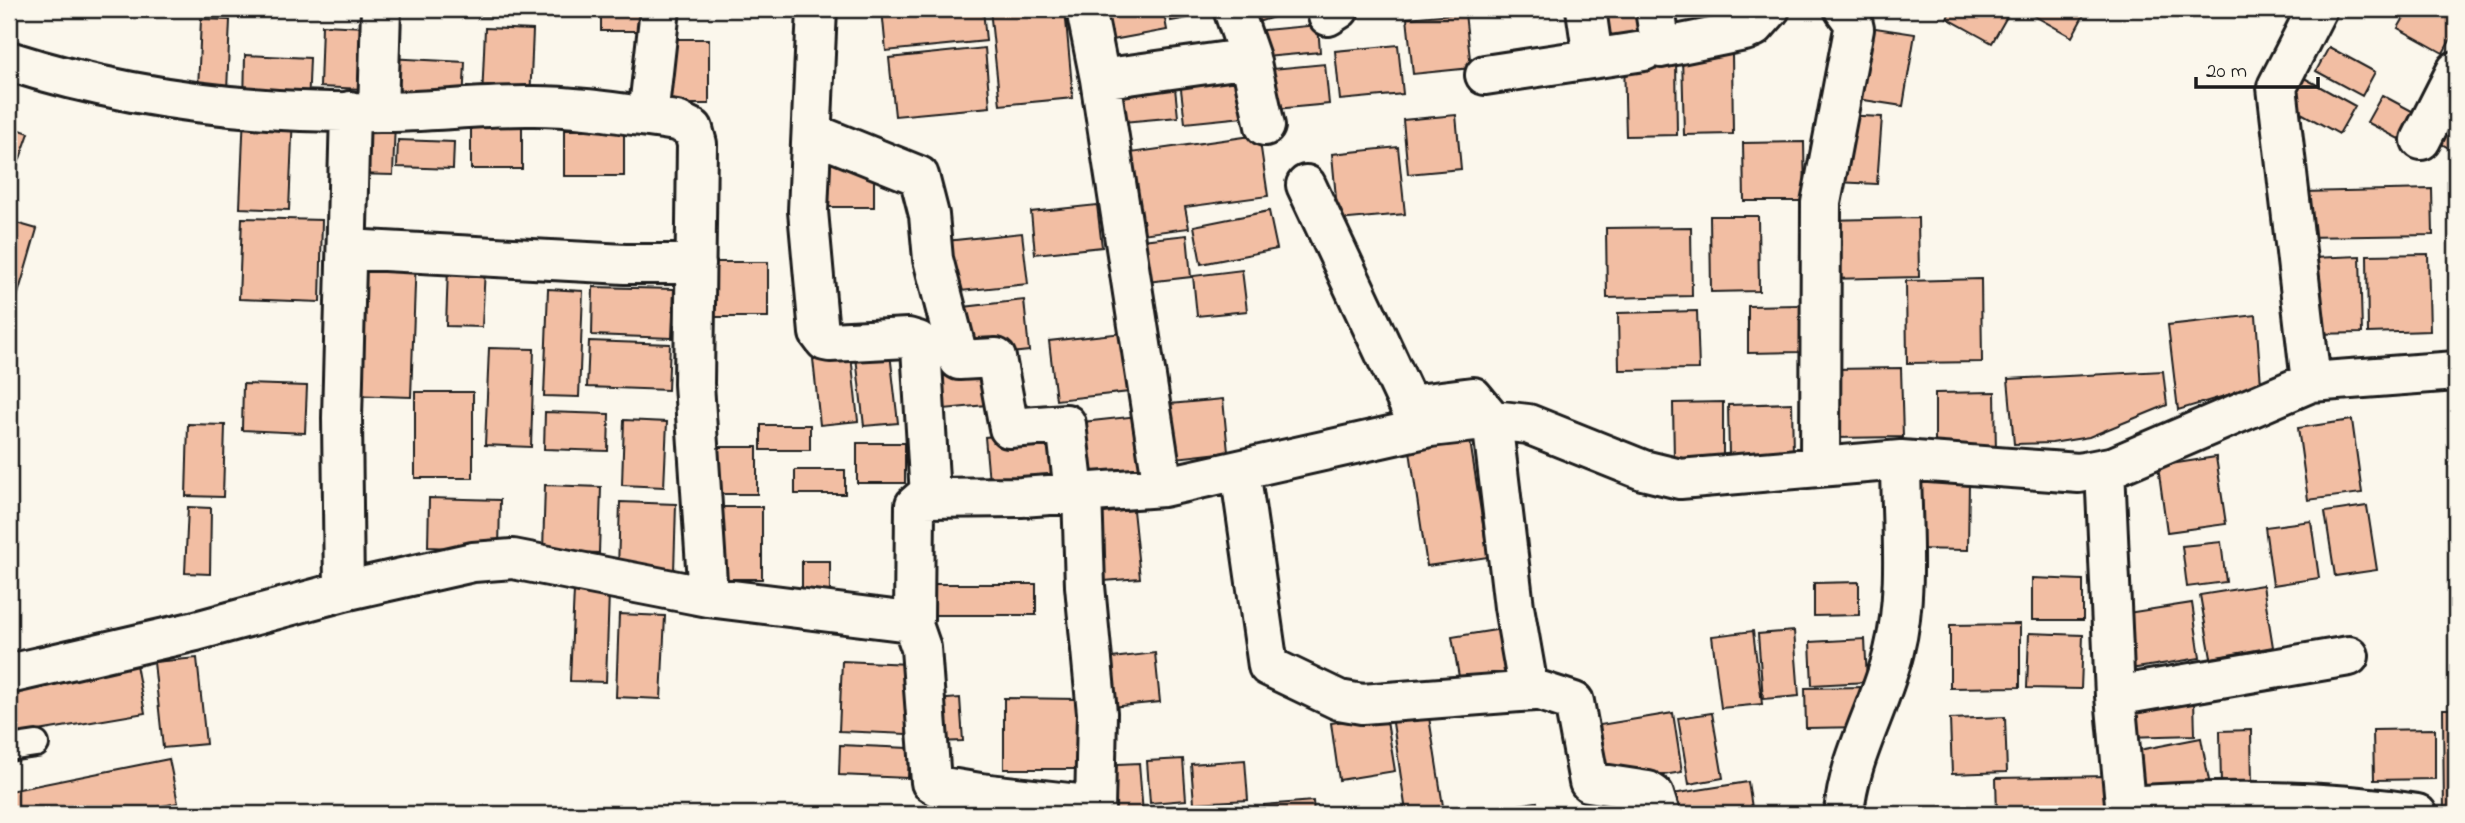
<svg xmlns="http://www.w3.org/2000/svg" width="2465" height="823" viewBox="0 0 2465 823" font-family="'Indie Flower',sans-serif">
<style>
.building{fill:#f2bea3;stroke:#1c1c1c;stroke-width:2}
.lines{fill:none;stroke-linecap:round;stroke-linejoin:round}
.service-casing{stroke:#1c1c1c;stroke-width:30}
.minor-casing{stroke:#1c1c1c;stroke-width:44}
.service{stroke:#fbf7ec;stroke-width:24}
.minor{stroke:#fbf7ec;stroke-width:38}
</style>
<rect width="100%" height="100%" fill="#fbf7ec"/>
<filter id="ink" filterUnits="userSpaceOnUse"><feTurbulence type="fractalNoise" baseFrequency=".0143" numOctaves="2"/><feDisplacementMap in="SourceGraphic" scale="14" xChannelSelector="R" yChannelSelector="G"/><feConvolveMatrix kernelMatrix="1 2 1 2 8 2 1 2 1" color-interpolation-filters="sRGB"/></filter>
<g filter="url(#ink)">
<path class="building" d="M482 9H530V17L482 16Z
M601 9H645V31H601Z
M882 9H983L986 41 886 51Z
M990 9H1065L1073 98 1000 105Z
M1090 9H1163L1167 30 1096 43Z
M1169 9H1221V12L1171 21Z
M1240 9H1299L1245 26Z
M1592 9H1646L1649 36 1595 41Z
M1661 9H1742L1710 17 1661 14Z
M1952 9H2002L2009 13 1992 43 1947 18Z
M2022 9H2087L2072 37Z
M2409 9 2456 11V30L2443 53 2398 28Z
M1465 13 1471 68 1413 74 1407 18Z
M201 19 230 20 227 91 198 90Z
M322 25 366 27 363 89 320 87Z
M1318 25 1320 52 1255 58 1253 31Z
M1856 25 1915 34 1903 106 1844 97Z
M485 28 533 30 530 102 482 100Z
M670 39H709V104H670Z
M1398 45 1403 94 1340 100 1335 51Z
M2329 47 2375 72 2362 96 2316 71Z
M985 48 990 107 895 116 889 58Z
M1732 54 1733 134 1684 135 1682 55Z
M245 55 310 58 308 108 244 106Z
M387 58 465 62 463 104 385 100Z
M1676 59 1677 135 1626 136 1624 60Z
M1325 64 1329 104 1265 110 1261 70Z
M1249 74 1253 116 1185 123 1180 81Z
M2297 74 2355 106 2339 134 2281 102Z
M1174 78 1178 117 1112 123 1109 84Z
M2382 95 2423 117 2408 144 2367 122Z
M244 112 293 114 289 210 240 208Z
M2456 113V152L2440 143Z
M1456 115 1461 169 1408 174 1403 120Z
M1842 115 1882 117 1877 184 1837 182Z
M356 119 395 121 393 175 354 174Z
M471 125H522V169H471Z
M9 126 29 133 17 167 9 165Z
M564 130H624V176H564Z
M1259 135 1268 196 1185 207 1189 228 1134 235 1123 154Z
M398 140 454 142 453 169 397 167Z
M1804 142 1805 201H1744L1743 143Z
M1398 147 1405 214 1338 220 1332 154Z
M811 163H874V207H811Z
M2432 189 2433 235 2303 237 2302 192Z
M1097 205 1102 247 1035 254 1031 212Z
M1269 211 1277 249 1201 264 1194 226Z
M1710 216H1758L1759 291 1711 292Z
M242 218 322 220 320 302 239 299Z
M1918 218 1919 277 1827 279 1826 220Z
M9 221 37 229 16 301 9 299Z
M1691 227 1692 296 1607 298 1606 228Z
M1022 233 1028 284 951 292 946 241Z
M1187 235 1191 277 1138 283 1133 241Z
M354 254 416 256 411 397 349 395Z
M2428 254 2430 331 2368 333 2367 255Z
M2360 256 2362 333 2313 334 2312 258Z
M715 262H768V317H715Z
M448 267 485 268 482 327 446 326Z
M1242 270 1247 311 1197 316 1193 276Z
M1981 279 1982 362 1907 363 1906 281Z
M593 287 674 289 672 338 592 335Z
M548 289 583 291 579 397 544 396Z
M1024 300 1029 351 970 357 964 307Z
M1800 305 1801 352 1748 353V306Z
M1697 311 1699 369 1619 370 1618 313Z
M2256 315 2261 385 2178 410 2168 325Z
M1123 333 1129 392 1056 400 1049 341Z
M589 341 670 344 668 390 587 387Z
M489 348 534 349 531 447 485 445Z
M890 353 898 423 864 426 856 357Z
M851 355 858 421 820 425 813 359Z
M993 360 997 404 944 409 940 365Z
M1901 368 1903 437 1834 438 1833 369Z
M2163 371 2167 405 2089 437 2052 443 2014 444 2008 379Z
M243 384 307 386 305 433 242 430Z
M415 392H473V478H415Z
M1995 392 1996 454 1935 455V393Z
M1223 399 1228 452 1176 458 1170 404Z
M1723 402V459L1674 460 1673 403Z
M1792 403 1793 454 1729 456 1728 405Z
M545 412 609 414 608 451 544 449Z
M1138 416 1144 473 1089 479 1083 422Z
M624 420 667 422 664 487 622 485Z
M2352 420 2362 493 2308 500 2298 428Z
M188 424 225 425 223 497 186 496Z
M761 425H810V450H761Z
M1058 430 1063 474 989 482 985 437Z
M1470 441 1488 557 1427 566 1410 451Z
M857 443H905V483H857Z
M706 447H757V494H706Z
M2216 457 2226 524 2167 532 2158 466Z
M795 470H845V494H795Z
M1910 481 1969 482 1968 550 1909 549Z
M545 485 601 487 599 553 543 551Z
M429 498 500 500 499 550 428 547Z
M620 502 676 504 674 572 618 570Z
M2367 506 2377 570 2335 576 2325 512Z
M188 507 211 508 210 574 185 573Z
M713 507H762V579H713Z
M1133 510 1140 578 1092 582 1085 515Z
M2311 521 2319 578 2273 585 2265 527Z
M2221 542 2226 582 2187 587 2182 546Z
M802 561H830V601H802Z
M2032 578 2083 580V620H2032Z
M1859 582V615L1814 616V583Z
M925 584H1036V615H925Z
M2263 585 2273 647 2211 658 2200 595Z
M574 590 609 592 606 682 570 681Z
M2192 603 2200 658 2130 669 2121 614Z
M619 614 665 616 661 699 616 697Z
M2020 624V687L1950 688V625Z
M1502 629 1510 680 1461 688 1452 637Z
M1753 631 1762 704 1721 708 1712 636Z
M1794 631 1799 696 1763 699 1758 634Z
M2029 633 2083 635 2081 689 2027 688Z
M1865 639 1867 682 1812 685 1810 642Z
M1155 653 1160 702 1101 708 1095 660Z
M197 658 206 744 163 748 154 662Z
M135 659 145 713 9 736V681Z
M842 661 909 664 907 734 839 731Z
M1865 687V727L1806 728 1805 688Z
M960 698 963 741 937 742 934 700Z
M1004 698 1078 699V769H1004Z
M2194 698 2195 735 2126 737 2125 700Z
M2443 709H2456V814H2444Z
M1428 711 1443 806 1406 812 1392 716Z
M1673 713 1682 772 1609 784 1600 725Z
M1712 713 1723 778 1689 784 1678 718Z
M1386 715 1395 771 1339 780 1331 723Z
M2005 717 2007 772 1952 774 1950 719Z
M2435 729V779L2374 780 2373 730Z
M2251 730 2252 785 2221 786 2220 731Z
M2201 738 2210 786 2143 799 2134 751Z
M840 745 909 748 908 778 839 775Z
M169 759 178 803 120 814H9V791Z
M1183 759 1186 800 1150 803 1147 761Z
M1245 760 1248 800 1194 803 1191 764Z
M1139 763 1143 814H1100L1096 765Z
M2107 776 2108 814H1997L1996 778Z
M1748 782 1753 814H1669L1666 795Z
M1313 801 1314 814H1264V805Z
M1537 802 1539 814H1470V812Z
M934 804 961 805 960 814H934Z"/>
<g class="lines">
<g class="service-casing">
<path id="service" d="M9 748 36 744"/>
</g>
<g class="minor-casing">
<path id="minor" d="M817 9 808 211 819 333 825 341 830 342 908 338 918 341 921 347 930 496
M1086 9 1100 79 1163 487
M1233 9 1250 58 1265 126
M1586 9 1593 58
M1655 9 1661 48 1745 31 1754 27 1770 9
M1328 16 1339 9
M9 61C128 99 255 114 380 112 432 112 483 105 534 106 582 106 630 115 677 121L693 129 697 144 694 384 708 597
M1485 75 1644 51
M1100 79 1250 58
M378 112 381 9
M648 117 660 9
M812 133 919 176 929 215 933 259 959 360 996 358 1009 428 1066 424 1074 492
M2421 140 2456 71
M1306 185 1409 405 1473 397 1492 420 1514 607 1528 687 1574 702 1589 782 1648 791 1654 795 1660 814
M347 249 625 264H696
M2311 382 2456 371
M1820 466 1821 203 1854 29 1852 20 1844 9
M2105 468 2115 696 2126 814
M1240 470 1268 666 1339 700 1362 704 1534 691
M1082 492 1085 586 1097 713 1095 810
M344 591 342 418 350 111
M912 622 921 648 931 782 937 786 980 793 979 814
M9 674 196 631 344 591 473 562 513 559 708 597 910 622 914 620 915 505 923 498 1021 497 1163 487 1430 427 1492 420 1528 424 1643 470 1680 479 1901 460 2079 473 2115 466 2311 382 2277 87 2317 9
M2115 696 2349 656
M980 793 1087 805 1093 807 1095 814
M2126 806C2224 799 2320 799 2417 814
M1844 814C1848 758 1881 706 1894 651 1909 591 1901 522 1901 460"/>
</g>
<use href="#service" class="service"/>
<use href="#minor" class="minor"/>
</g>
</g>
<rect width="2465" height="823" fill="none" stroke="#fbf7ec" stroke-width="35"/>
<rect x="18" y="18" width="2430" height="788" fill="none" stroke="#1c1c1c" stroke-width="2.5" filter="url(#ink)"/>
<path d="M2196 77v10h122v-10" fill="none" stroke="#1c1c1c" stroke-width="3.5"/>
<text x="2206" y="77" font-size="21" fill="#1c1c1c" stroke="#fbf7ec" stroke-width="5" paint-order="stroke">20 m</text>
</svg>
